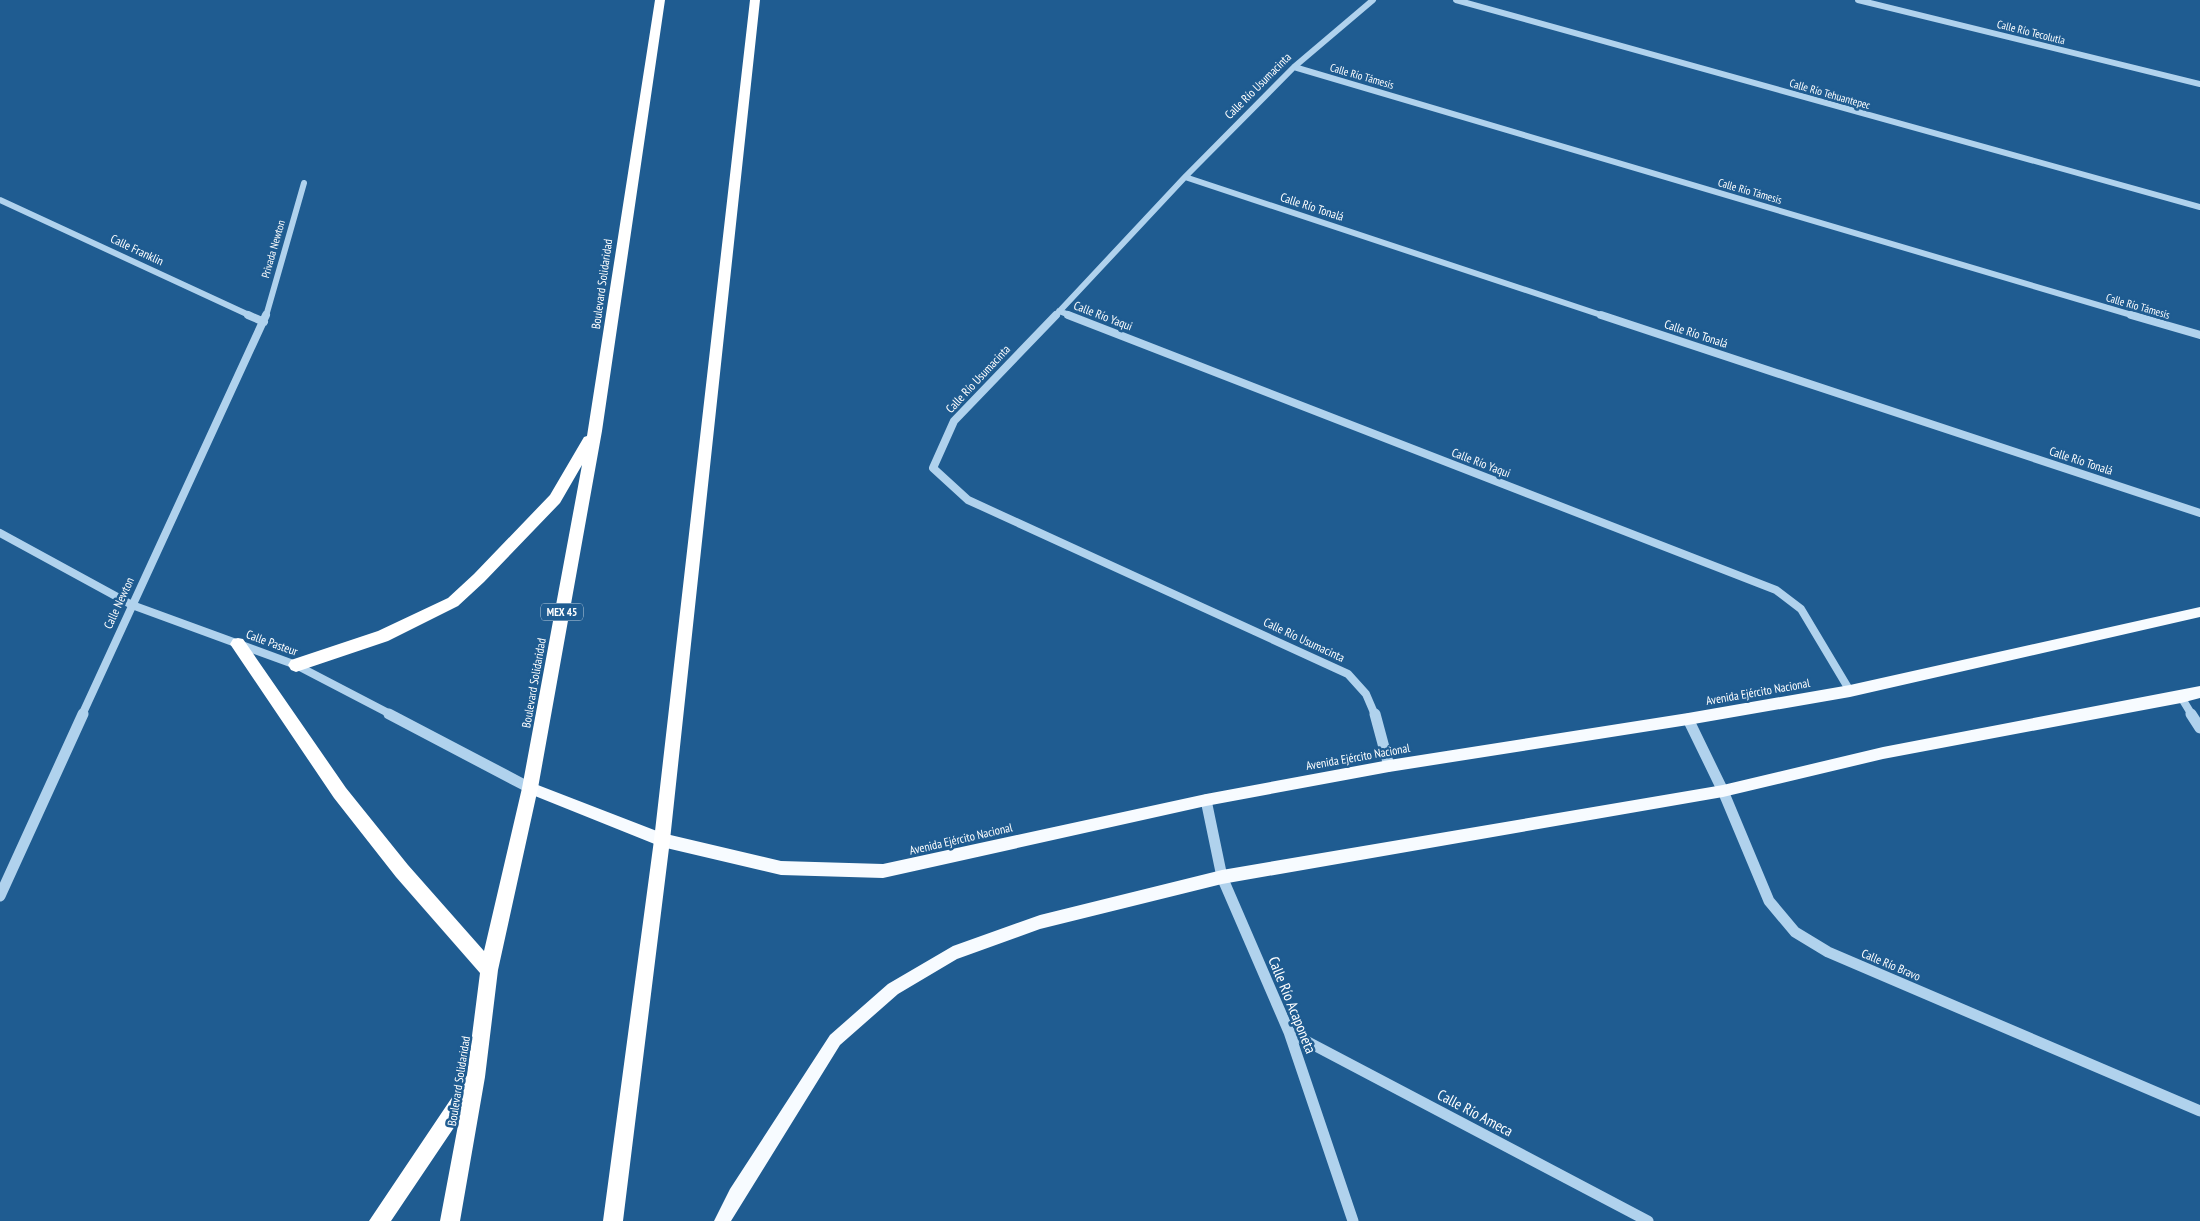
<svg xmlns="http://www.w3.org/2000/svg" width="2200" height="1221" viewBox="0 0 2200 1221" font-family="'PT Sans Narrow',sans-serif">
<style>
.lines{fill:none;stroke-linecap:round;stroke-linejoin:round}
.minor-far2{stroke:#b0d2ed;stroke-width:6}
.minor-far1{stroke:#b0d2ed;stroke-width:8}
.minor{stroke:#b0d2ed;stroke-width:11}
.major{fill:#f7fbff;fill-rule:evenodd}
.highway{fill:#fff;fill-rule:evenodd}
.labels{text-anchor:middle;stroke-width:5;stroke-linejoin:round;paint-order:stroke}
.far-street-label{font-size:11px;fill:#fff;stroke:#1f5c91}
.shield{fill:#1f5c91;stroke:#bccede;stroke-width:1}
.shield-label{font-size:11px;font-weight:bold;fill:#fff}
.street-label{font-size:12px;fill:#fff;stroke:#1f5c91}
.near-street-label{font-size:15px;fill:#fff;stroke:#1f5c91}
</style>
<rect width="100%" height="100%" fill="#1f5c91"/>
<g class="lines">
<path class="minor-far2" d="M1456 0 2200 207
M1858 0 2200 84
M1294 67 2135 316
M1185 177 1604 316
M0 200 251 316
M1059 311 1072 316
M266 316 304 183
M1055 316 1185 177 1294 67 1373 0"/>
<path class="minor-far1" d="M248 315 264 322
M1056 315 954 421 933 468 968 500 1348 674 1366 694 1375 715
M1068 315 1776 590 1801 609 1850 691
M1601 315 2200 513
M2131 315 2200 335
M0 533 132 605 296 665 392 715
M2181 697 2192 715
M82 715 266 315"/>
<path class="minor" d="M389 714 530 788
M1375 714 1389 766
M2191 714 2200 728
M1688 719 1723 791 1769 901 1795 932 1828 952 2200 1111
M1206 800 1222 877 1289 1032 1353 1221
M0 896 83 714
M1289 1032 1648 1221"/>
<path class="major" d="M2200 607V617L1850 697 1688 725 1389 772 1206 806 883 878 781 875 662 847 525 792 523 788 525 784 530 782 662 833 781 861 883 864 1206 794 1389 760 1688 713 1850 685Z
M2200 686V698L2181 703 1883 759 1723 797 1222 884 1040 929 957 959 898 994 840 1045 731 1221H714L730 1189 830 1035 888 984 953 946 1040 915 1222 870 1723 785 1883 747Z"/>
<path class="highway" d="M655 0H665L602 431 538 788 498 970 485 1077 460 1221H440L459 1120 391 1221H369L467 1075 480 973 396 877 334 798 230 644 233 639 238 638 243 639 346 788 408 865 484 951 522 788 582 465 560 503 484 582 458 606 388 641 296 672 291 670 288 665 291 660 378 631 448 598 474 574 550 495 584 437 587 436Z
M750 0H760L670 840 623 1221H603L654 840Z"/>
</g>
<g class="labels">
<g class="far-street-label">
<text transform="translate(2031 32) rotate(14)" y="4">Calle Río Tecolutla</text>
<text transform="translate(1362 76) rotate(16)" y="4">Calle Río Támesis</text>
<text transform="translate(1830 94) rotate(16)" y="4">Calle Río Tehuantepec</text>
<text transform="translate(1750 191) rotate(16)" y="4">Calle Río Támesis</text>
<text transform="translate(273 249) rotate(-74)" y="4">Privada Newton</text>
<text transform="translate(2138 306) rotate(16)" y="4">Calle Río Támesis</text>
</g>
<rect class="shield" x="541" y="603.5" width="42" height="17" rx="4"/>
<g class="shield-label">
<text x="562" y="616">MEX 45</text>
</g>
<g class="street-label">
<text transform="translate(1258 86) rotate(-45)" y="4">Calle Río Usumacinta</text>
<text transform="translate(1312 207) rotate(18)" y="4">Calle Río Tonalá</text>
<text transform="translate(137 250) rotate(25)" y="4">Calle Franklin</text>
<text transform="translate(602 284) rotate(-82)" y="4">Boulevard Solidaridad</text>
<text transform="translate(1103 316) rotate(21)" y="4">Calle Río Yaqui</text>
<text transform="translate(1696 334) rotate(18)" y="4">Calle Río Tonalá</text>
<text transform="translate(978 379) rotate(-47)" y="4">Calle Río Usumacinta</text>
<text transform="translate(2081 461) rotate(18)" y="4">Calle Río Tonalá</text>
<text transform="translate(1481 463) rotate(21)" y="4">Calle Río Yaqui</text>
<text transform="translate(119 603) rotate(-65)" y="4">Calle Newton</text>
<text transform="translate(1304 640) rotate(25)" y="4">Calle Río Usumacinta</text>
<text transform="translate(272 643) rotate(20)" y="4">Calle Pasteur</text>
<text transform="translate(534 683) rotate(-80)" y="4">Boulevard Solidaridad</text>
<text transform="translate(1758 692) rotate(-10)" y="4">Avenida Ejército Nacional</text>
<text transform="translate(1358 757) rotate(-10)" y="4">Avenida Ejército Nacional</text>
<text transform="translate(961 839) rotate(-13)" y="4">Avenida Ejército Nacional</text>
<text transform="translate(1891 965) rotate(23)" y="4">Calle Río Bravo</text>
<text transform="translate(459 1081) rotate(-81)" y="4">Boulevard Solidaridad</text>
</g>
<g class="near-street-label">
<text transform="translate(1292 1005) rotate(68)" y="5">Calle Río Acaponeta</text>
<text transform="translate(1475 1113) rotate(28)" y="5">Calle Río Ameca</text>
</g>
</g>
</svg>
